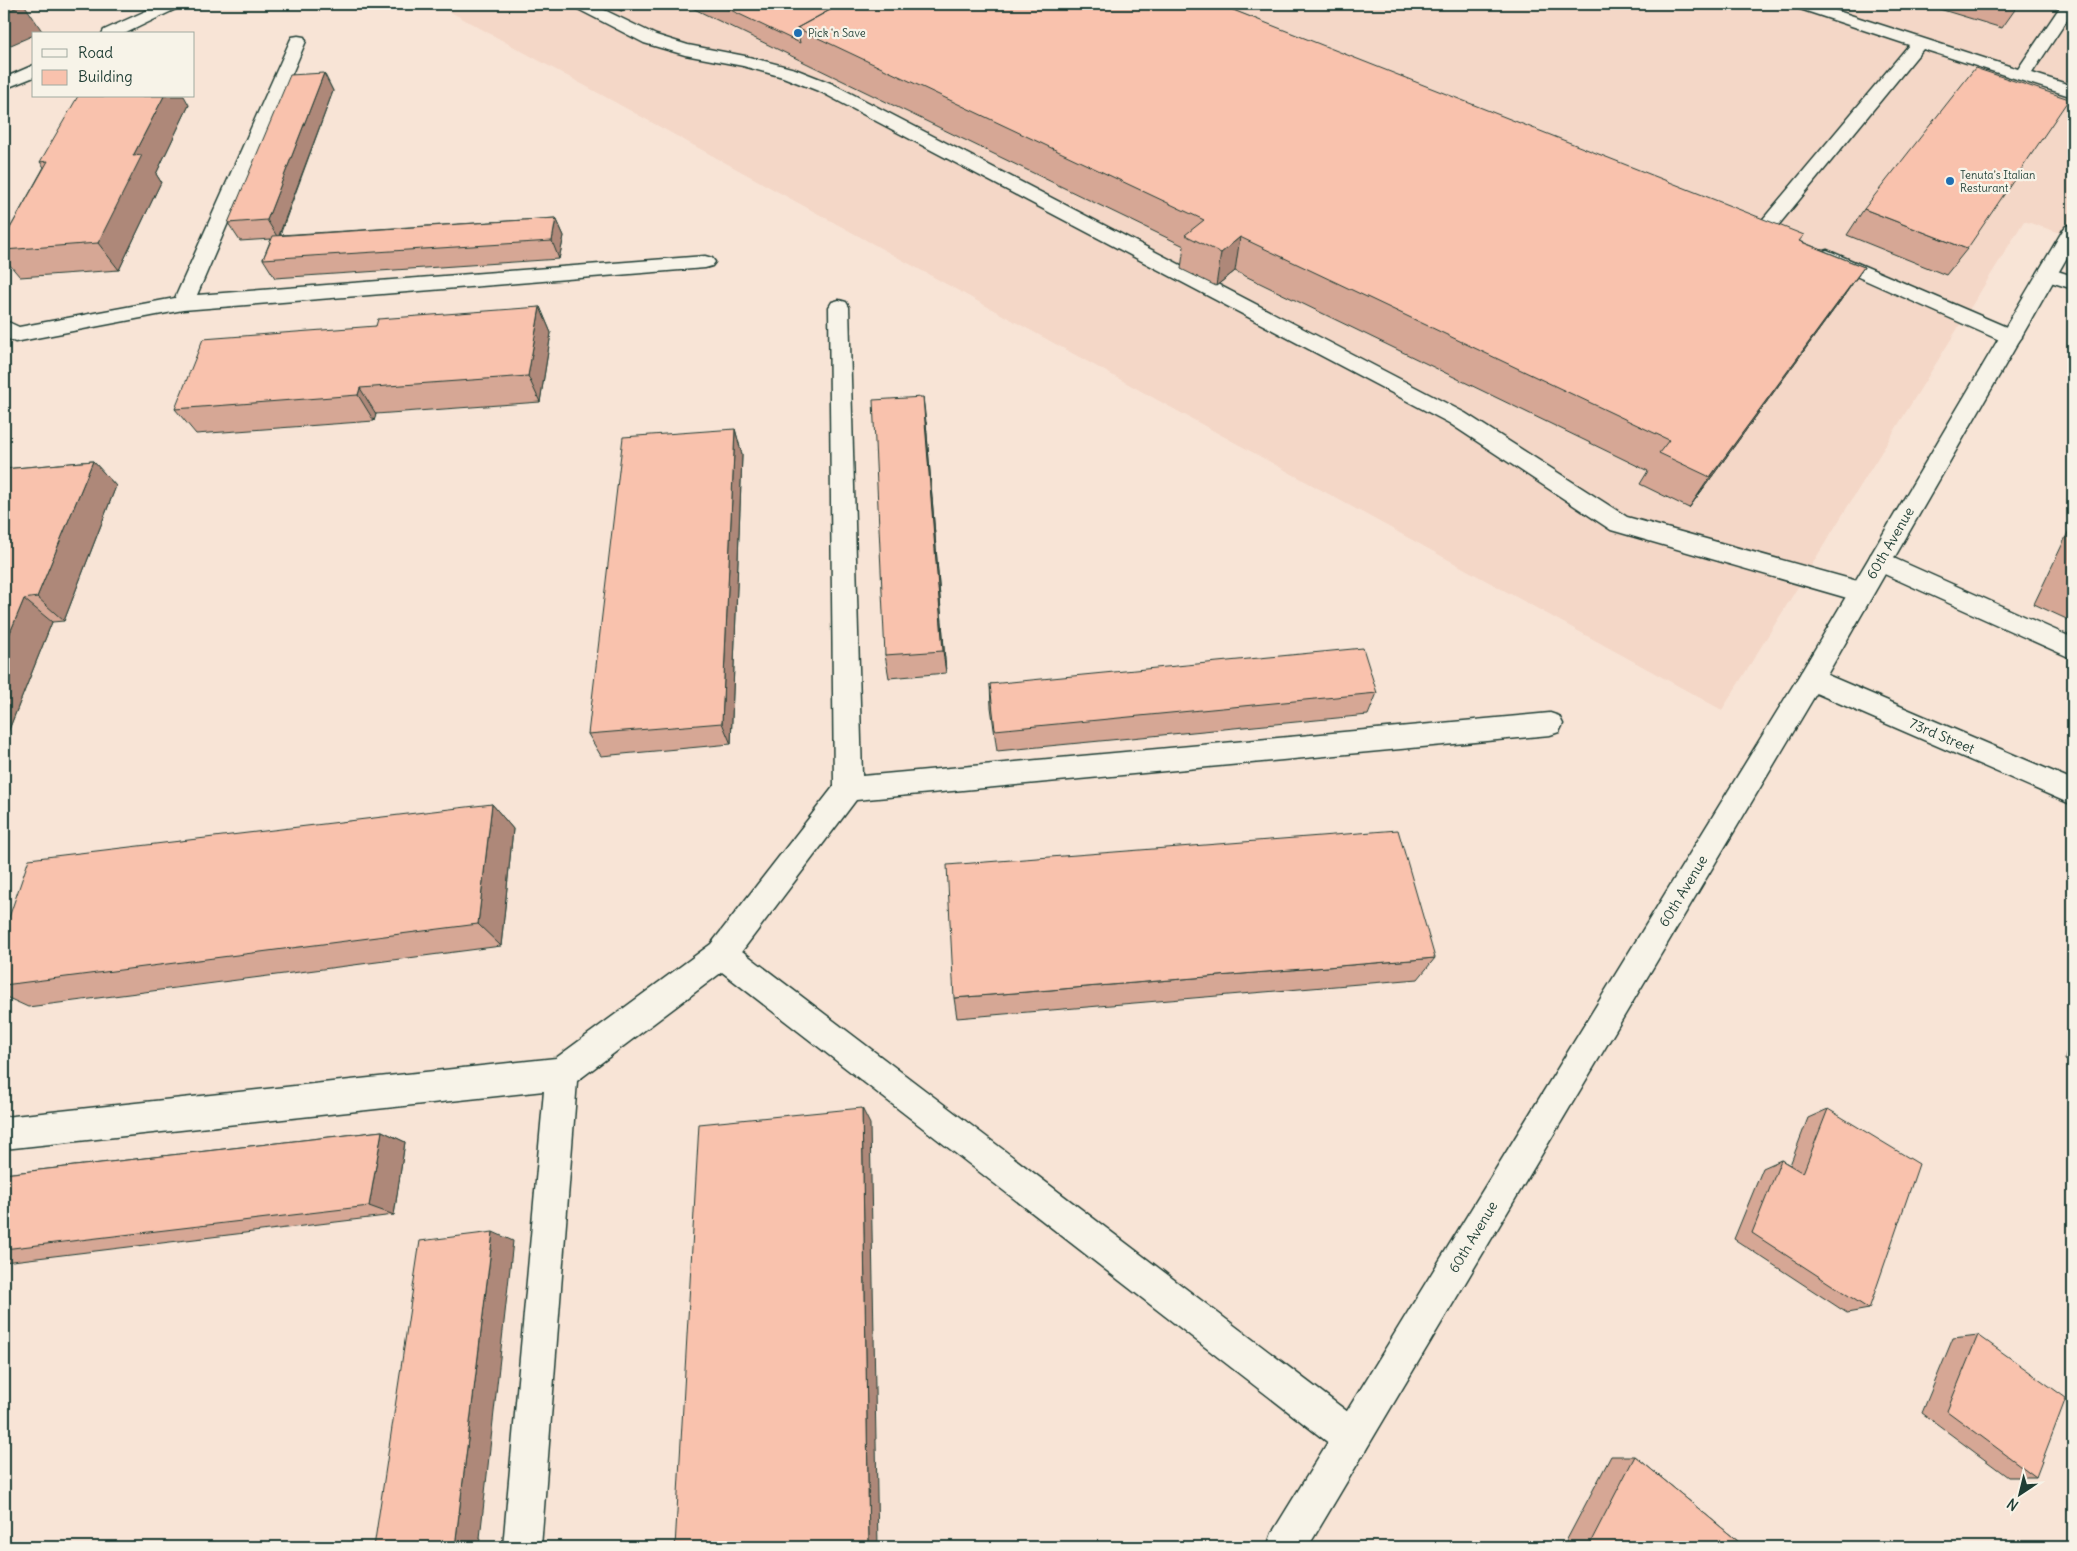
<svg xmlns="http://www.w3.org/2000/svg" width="2077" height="1551" viewBox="0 0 2077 1551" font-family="Delius,sans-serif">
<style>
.built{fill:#f4d7c7}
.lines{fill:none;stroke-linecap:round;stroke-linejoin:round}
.service-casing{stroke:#1f3d34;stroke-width:3}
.minor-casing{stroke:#1f3d34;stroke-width:3}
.tertiary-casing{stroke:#1f3d34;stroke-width:3}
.service{fill:#f7f3e8;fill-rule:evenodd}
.minor{fill:#f7f3e8;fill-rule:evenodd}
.tertiary{fill:#f7f3e8;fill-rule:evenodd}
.wall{fill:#d6a795;stroke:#1f3d34}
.shaded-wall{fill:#ae8879;stroke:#1f3d34}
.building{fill:#f9c2ad;stroke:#1f3d34}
.poi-dot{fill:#1f6fb2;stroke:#f7f3e8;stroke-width:2}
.labels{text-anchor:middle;stroke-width:4.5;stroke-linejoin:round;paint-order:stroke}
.far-poi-label{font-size:11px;fill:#1f3d34;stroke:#f7f3e8;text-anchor:start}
.street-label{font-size:14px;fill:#1f3d34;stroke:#f7f3e8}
</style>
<rect width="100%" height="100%" fill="#f8e4d6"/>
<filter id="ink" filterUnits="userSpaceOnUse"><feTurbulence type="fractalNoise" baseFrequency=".02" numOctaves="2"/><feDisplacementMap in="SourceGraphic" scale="10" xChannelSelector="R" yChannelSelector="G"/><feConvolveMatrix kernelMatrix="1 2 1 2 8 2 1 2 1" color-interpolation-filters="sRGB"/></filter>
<g filter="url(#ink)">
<path class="built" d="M436 4H2073V237L2024 221 1722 710Z"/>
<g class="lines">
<g class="service-casing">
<path id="service" d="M572 4H592L656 35 688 45 745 56 795 69 833 84 1465 413 1627 517 1861 582 1870 585 1873 592 1870 599 1861 602 1611 530 1449 423 821 92 783 77 743 66 685 55 644 43 574 7Z
M1792 4H1816L2018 69 2062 4H2073V11L2032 73 2073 86V97L1923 49 1772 233 1765 235 1758 233 1755 229 1758 225 1909 45 1794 7Z
M298 36 304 37 306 41 197 295 705 256 712 258 715 262 712 266 705 268 183 310 15 342 4 337V320L19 327 175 298 290 41 292 37Z
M1827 250 2018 332 2022 337 2018 342 2011 344 2004 342 1820 260 1817 256 1820 252Z
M2048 268 2073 276V289L2041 279 2038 274 2041 269Z
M839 300 846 302 849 307 862 776 1550 713 1559 716 1563 724 1559 732 1550 735 856 800 742 951 1365 1425 1371 1438 1365 1451 1352 1457 1339 1451 722 972 577 1081 541 1547H503L544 1091 4 1149V1117L556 1058 711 944 834 786 829 307 832 302Z
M1880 552 2073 638V659L1871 568 1868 561 1871 554Z"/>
</g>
<g class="minor-casing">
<path id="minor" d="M161 4H182L180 7 124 34H102L104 30Z
M34 65V77L4 89V78Z
M1811 668 2073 780V805L1802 687 1798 679 1802 671Z"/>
</g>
<g class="tertiary-casing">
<path id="tertiary" d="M2073 224V247L1820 687 1308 1547H1267L1272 1533 1802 671 2063 230 2066 226Z"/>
</g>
<use href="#service" class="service"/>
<use href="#minor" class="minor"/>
<use href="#tertiary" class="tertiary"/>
</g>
<path class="wall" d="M607 4H635L621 11Z
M684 4H1218L1800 241 1864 267 1841 300 1689 508 1640 484 1648 471 1235 271 1216 286 1181 269 1184 246Z
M1923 4H2019L2002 28Z
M324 73 333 91 280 235 556 218 564 236 559 259 275 278 263 259 271 239 240 241 228 223Z
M189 105 156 174 161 182 119 270 20 277 4 258V239L44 167 40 162Z
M1864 209 1967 249 1946 275 1847 235Z
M540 307 551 333 540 402 376 414 374 421 196 434 175 409 376 326Z
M926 422 946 673 889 678 885 655Z
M735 429 742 455 731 744 601 756 588 734Z
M93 461 116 486 64 621 52 622 4 742V469Z
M2073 522V622L2034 604Z
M990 684 1377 693 1368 715 997 751 991 707Z
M492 804 513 829 501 946 28 1007 4 996V932Z
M1435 958 1418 979 957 1018 954 998Z
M2073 1017V1064L2065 1060Z
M1828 1109 1869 1309 1847 1313 1734 1239 1763 1168 1781 1160 1790 1165 1808 1118Z
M382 1131 405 1142 394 1215 4 1262V1174Z
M1978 1335 2036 1477H2008L1922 1413 1953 1338Z
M1611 1456H1635L1745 1547H1566L1564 1545Z
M1775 1545 1796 1547H1774Z"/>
<path class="shaded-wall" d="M24 4 42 31 36 34H34V35L4 48V13Z
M619 4H635L621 11Z
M324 73 333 91 278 238 267 220Z
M164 96H184L189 105 156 174 161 182 119 270 98 243 133 156Z
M556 218 564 236 559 259 552 241Z
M1240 237 1235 271 1216 286 1221 253Z
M1864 267 1841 300 1689 508 1710 477Z
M540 307 551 333 540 402 528 376Z
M360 388 376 414 374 421 358 395Z
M923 397 926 422 946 673 943 651Z
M735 429 742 455 731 744 722 723Z
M93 461 116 486 64 621 37 597Z
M24 599 52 622 4 742V647Z
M492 804 513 829 501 946 478 924Z
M862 1108 870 1124 878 1547H869Z
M382 1131 405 1142 394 1215 369 1206Z
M493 1232 513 1241 479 1547H455Z"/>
<path class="building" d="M4 4H24L4 13Z
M718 4H841L797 28 800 43Z
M841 4H1218L1804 235 1799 241 1864 267 1710 477 1659 453 1669 440 1240 237 1221 253 1185 235 1204 220 797 28Z
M1975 68 2069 99 1967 249 1864 209Z
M324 73 267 220 228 223 290 75Z
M78 96H164L133 156 142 155 98 243 4 250V239L48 161 40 162Z
M556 218 552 241 263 259 273 236Z
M540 307 528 376 360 388 358 395 175 409 203 339 376 326 378 319Z
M923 397 943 651 885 655 873 400Z
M735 429 722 723 588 734 623 437Z
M93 461 37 597 24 599 4 647V469Z
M2073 565V576L2069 574Z
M1363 648 1377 693 995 730 990 684Z
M492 804 478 924 4 985V932L29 859Z
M1398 830 1435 958 954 998 947 865Z
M862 1108 869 1547H675L699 1124Z
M1828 1109 1919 1164 1869 1309 1752 1233 1781 1160 1803 1173Z
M382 1131 369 1206 4 1249V1174Z
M493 1232 455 1547H374L420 1241Z
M1978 1335 2066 1398 2036 1477 1947 1411Z
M1635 1456 1745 1547H1588Z"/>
</g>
<g class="poi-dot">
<circle cx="798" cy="33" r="5"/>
<circle cx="1950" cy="181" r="5"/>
</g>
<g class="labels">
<g class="far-poi-label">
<text x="808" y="37">Pick 'n Save</text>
<text x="1960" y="179">Tenuta's Italian<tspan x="1960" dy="13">Resturant</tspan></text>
</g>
<g class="street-label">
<text transform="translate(1890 543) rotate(-60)" y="5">60th Avenue</text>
<text transform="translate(1942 736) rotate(23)" y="5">73rd Street</text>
<text transform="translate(1683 891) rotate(-59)" y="5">60th Avenue</text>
<text transform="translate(1473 1237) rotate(-59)" y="5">60th Avenue</text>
</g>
</g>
<rect width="2077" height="1551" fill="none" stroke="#f7f3e8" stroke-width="20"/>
<rect x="10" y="10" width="2057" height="1531" fill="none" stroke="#1f3d34" stroke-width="2" filter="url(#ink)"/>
<rect x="32" y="32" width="162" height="65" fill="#f7f3e8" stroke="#a1aaa0"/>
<rect x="42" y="49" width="25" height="8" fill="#f7f3e8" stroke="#a1aaa0"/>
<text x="78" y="58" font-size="15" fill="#1f3d34">Road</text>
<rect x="42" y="70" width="25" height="15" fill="#f9c2ad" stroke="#a1aaa0"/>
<text x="78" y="82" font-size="15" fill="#1f3d34">Building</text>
<g transform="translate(2020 1494) rotate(215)" stroke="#f7f3e8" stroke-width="4" paint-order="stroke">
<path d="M0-4L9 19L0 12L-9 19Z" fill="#1f3d34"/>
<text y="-8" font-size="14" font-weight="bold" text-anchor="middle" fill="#1f3d34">N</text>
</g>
</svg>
